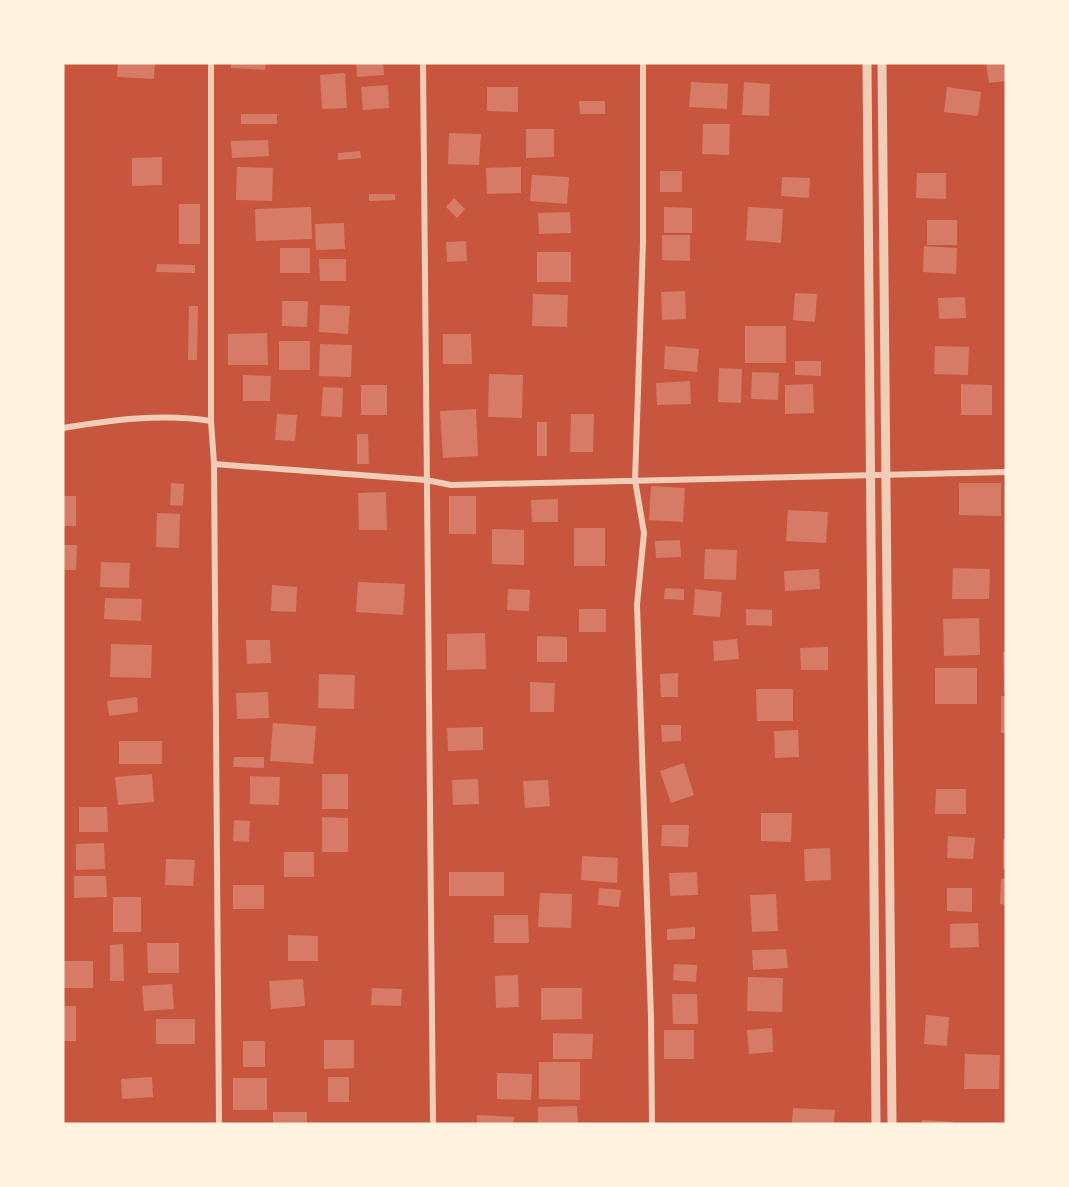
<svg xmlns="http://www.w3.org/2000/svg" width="1069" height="1187" viewBox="0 0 1069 1187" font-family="Ubuntu,sans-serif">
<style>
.building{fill:#d67c66}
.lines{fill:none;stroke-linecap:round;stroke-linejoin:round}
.minor{stroke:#f1ccb7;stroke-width:6}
.tertiary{stroke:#f1ccb7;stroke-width:9}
</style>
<rect width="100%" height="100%" fill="#c8553d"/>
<path class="building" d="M118 63H155L154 79 117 77Z
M231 63H266L265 70 231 68Z
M356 63H383L384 75 357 77Z
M986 63H1006V81L989 83Z
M345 73 347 108 322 109 320 75Z
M691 82 728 84 727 109 689 107Z
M744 82 770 84 769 116 742 115Z
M388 85 389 108 363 110 361 87Z
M487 87H518V112L487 111Z
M947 87 981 92 978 116 944 112Z
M579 101H605V114H580Z
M241 114H277V124H241Z
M703 124H730L729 155 702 154Z
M526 129H554V157L526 158Z
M449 133 481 134 479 165 448 164Z
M268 140 269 156 232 158 231 141Z
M360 151 361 158 338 160V153Z
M162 157V185L132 186V158Z
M237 167 273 168 272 201 236 200Z
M521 167V193L487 194 486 168Z
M660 171H682V192H660Z
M917 173H946V199L916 198Z
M532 175 569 177 567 204 530 201Z
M782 177 810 178 809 198 781 196Z
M369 194H395V200L369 201Z
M454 198 465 209 457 218 446 207Z
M179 204H200V244H179Z
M311 207 312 239 256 241 255 209Z
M664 207 692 208V233H664Z
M748 207 783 209 781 243 746 240Z
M570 212 571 233 539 234 538 213Z
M927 220H957V245H927Z
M344 223 345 249 316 250 315 224Z
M662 235H690V261L662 260Z
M466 241 467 261 447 262 446 242Z
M924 246 957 248 956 274 923 272Z
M280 248H310V273H280Z
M537 252H571V282H537Z
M319 259H346V281H320Z
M157 264 195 265V273L156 272Z
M685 291 686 319 662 320 661 292Z
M795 293 817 294 815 322 793 320Z
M533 294 568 295 567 327 532 326Z
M965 297 966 318 939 319 938 298Z
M282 301H308L307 327 282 326Z
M320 305 350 306 348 334 319 332Z
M189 306H198L197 360H188Z
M745 326H786V363H745Z
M267 333 268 365H228V334Z
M443 334H471L472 364H443Z
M279 341H310V370H279Z
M320 344 352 345 351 377 319 376Z
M665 346 699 349 697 372 664 369Z
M935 346 969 347 968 375 934 374Z
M795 361H821V376L795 375Z
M719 368 742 369 741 403 718 402Z
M752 372 779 373 778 400 751 399Z
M489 374 523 375 522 418 488 417Z
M243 375 271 376 270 401H243Z
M690 381 691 404 657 405 656 383Z
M813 384 814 413 785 414V385Z
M961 384 992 385V415H961Z
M361 385H387V415H361Z
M323 387 343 388 342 417 321 416Z
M476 409 478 456 443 458 440 411Z
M277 414 297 415 295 441 275 440Z
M571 414H594L593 452H570Z
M537 422H547V456H537Z
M357 434H368L369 464H357Z
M171 483 184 484 183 506 170 505Z
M959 483H1001V516L959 515Z
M651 486 685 488 683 522 649 520Z
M386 492 387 530H359L358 493Z
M63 496H76V526H63Z
M449 496H476V534H449Z
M558 499V522H532L531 500Z
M788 510 828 512 826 543 786 541Z
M157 513 180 514 179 548 156 547Z
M574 528H605V566H574Z
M492 529 524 530V565L492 564Z
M680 540 681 557 656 558 655 541Z
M63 545H77L76 570H63Z
M705 549 737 550 736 580 704 579Z
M101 562 130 563 129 588 100 587Z
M953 568 990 569 989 599H952Z
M819 569 820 589 785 591 784 571Z
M358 582 405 584 403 615 356 612Z
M272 585 297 587 296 612 271 611Z
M665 588 684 589V600L664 599Z
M508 589 530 590 529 611 507 610Z
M695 589 722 592 720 617 693 615Z
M105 598 142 599 141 621 104 619Z
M579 609H606V632H579Z
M746 609 772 610V626L746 625Z
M979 618 980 655 944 656 943 619Z
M485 633 486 669 447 670V634Z
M537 636 567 637V662H537Z
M737 639 739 659 714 661 713 641Z
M246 640H270L271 663 247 664Z
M111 644 152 645 151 678 110 677Z
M828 647V670H801L800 648Z
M1003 652H1006V691H1004Z
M935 668H977V704H935Z
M678 673V697H661L660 674Z
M319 674 355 675 354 709 318 708Z
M530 682 555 683 554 712H530Z
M756 689H793V721H757Z
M268 692 269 718 237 719 236 693Z
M1001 696H1006V733H1001Z
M137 697 138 712 109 716 107 701Z
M273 723 316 726 313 764 270 761Z
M661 725H681V741L662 742Z
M483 727V750L448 751 447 728Z
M798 730 799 757 775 758 774 731Z
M119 741H162V764H119Z
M234 757H264V768L233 767Z
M684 763 694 795 671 803 660 771Z
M152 774 154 802 118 805 115 777Z
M322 774H348V809H322Z
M250 776 280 777 279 805 250 804Z
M478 779 479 804 453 805 452 780Z
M548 780 550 806 525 808 523 781Z
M936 789H966V814H935Z
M79 807H107L108 832H79Z
M761 813H792L791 842 761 841Z
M322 817 348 818V852H322Z
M234 820 250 821 249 842 233 841Z
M662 825H689L688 847 661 846Z
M948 836 975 838 973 859 947 858Z
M1003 839H1006V869H1003Z
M104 843 105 869 76 870V844Z
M830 848 831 880 805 881 804 849Z
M284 852H314V877H284Z
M582 856 618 858 617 883 581 880Z
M166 859 195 860 193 886 165 885Z
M449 872H504V896H449Z
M697 872 698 895 670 896 669 873Z
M74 876H106L107 897 74 898Z
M1001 879H1006V905L1000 904Z
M233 885H264V909H233Z
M599 888 621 890 619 907 598 905Z
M947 888H972V912L947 911Z
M540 893 572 894 571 928 538 927Z
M776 894 778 931 752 932 750 895Z
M113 897H141V932H113Z
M494 915H528L529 943H494Z
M978 923 979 947 950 948V924Z
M695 927V939L667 940V929Z
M288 935 318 936V961H288Z
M147 943H179V973H148Z
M123 944 124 981H110V945Z
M786 949 788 968 753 970 752 950Z
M63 961H93V988H63Z
M674 964 697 965 696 982 673 980Z
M518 975 519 1007 496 1008 495 976Z
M748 977 783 978 782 1012 747 1011Z
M303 979 305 1006 271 1009 269 981Z
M172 984 174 1009 144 1011 142 986Z
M372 988 402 989 401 1006 371 1005Z
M541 988H582V1019L541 1020Z
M672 994H697L698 1024H673Z
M63 1006H76V1041H63Z
M926 1015 949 1017 947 1046 924 1044Z
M156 1019H195V1044H156Z
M772 1028 773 1052 749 1054 747 1030Z
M664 1030H694V1059H664Z
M553 1033 593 1034 592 1059H553Z
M324 1040H354V1068L324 1069Z
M243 1041H265V1067H243Z
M965 1054 1000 1055 999 1089H964Z
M539 1062H580V1100L539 1099Z
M497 1073 532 1074 531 1100 497 1099Z
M152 1077 153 1097 122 1099 121 1079Z
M328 1077H349V1102H328Z
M233 1078H267V1110H233Z
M577 1106 578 1124H538V1107Z
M793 1108 835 1110 834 1124H792Z
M273 1112H307V1124H273Z
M477 1115 514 1117 513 1124H477Z
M922 1120 954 1122V1124H922Z"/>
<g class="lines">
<path class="minor" d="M211 63V421L214 464 219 1124
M423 63 433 1124
M643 63V243L635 480 644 533 637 605 651 1017 652 1124
M63 428C111 420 163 413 211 421
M214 464 426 480 451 485 1006 472"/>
<path class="tertiary" d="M867 63 876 1124
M882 63 892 1124"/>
</g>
<rect width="1069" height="1187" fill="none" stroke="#fff3e0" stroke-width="129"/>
</svg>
